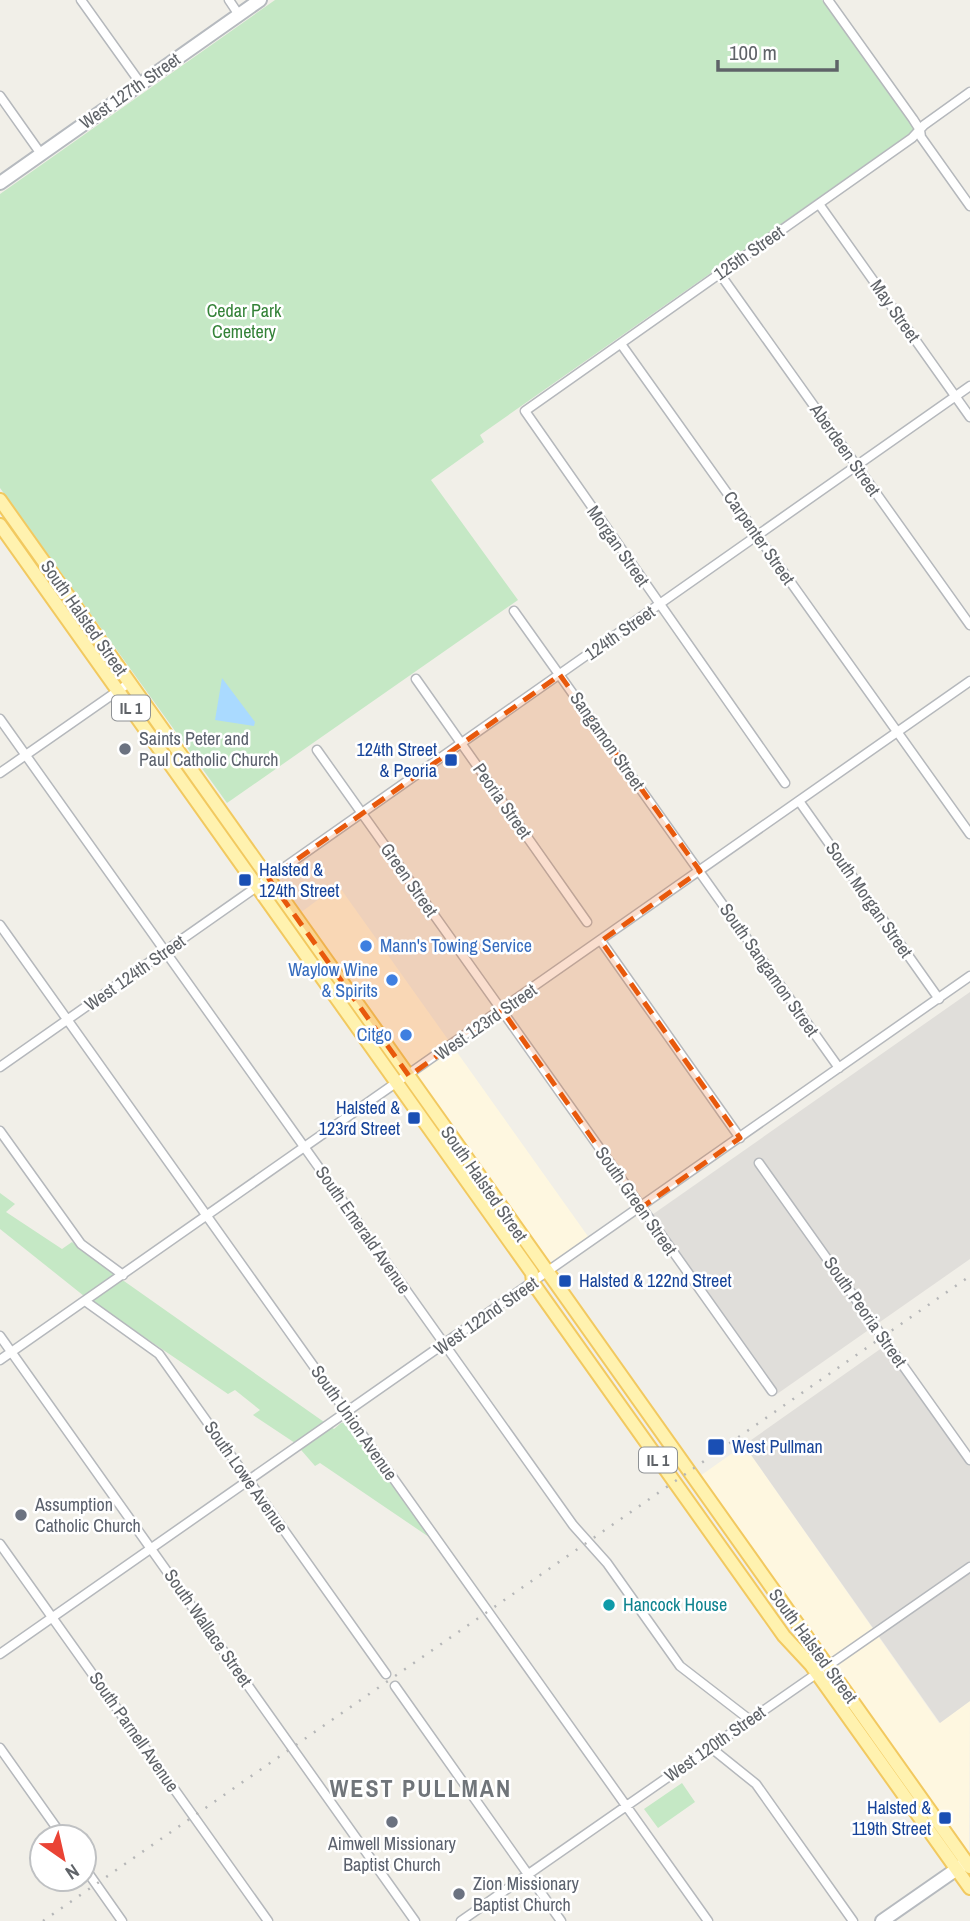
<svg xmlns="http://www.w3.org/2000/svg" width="970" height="1921" viewBox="0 0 970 1921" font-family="'Archivo Narrow',sans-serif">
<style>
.commercial{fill:#fef7e0}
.industrial{fill:#e0deda}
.green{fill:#c5e8c5}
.water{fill:#aadaff}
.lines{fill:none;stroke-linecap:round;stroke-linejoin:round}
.street-casing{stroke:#b5b8bc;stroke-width:11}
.secondary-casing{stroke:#b6babf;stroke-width:16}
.primary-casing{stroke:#f2c960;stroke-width:16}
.street{stroke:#fff;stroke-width:8}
.secondary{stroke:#fff;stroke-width:12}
.primary{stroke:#fff2af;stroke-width:12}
.rail{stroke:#b6b7b8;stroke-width:2.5;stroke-dasharray:2 9;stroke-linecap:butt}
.marked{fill:#e8590c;fill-opacity:0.2;stroke:#e8590c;stroke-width:5;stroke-dasharray:14 9;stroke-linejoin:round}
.worship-dot{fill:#6b7280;stroke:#fff;stroke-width:2.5}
.transit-dot{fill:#1a4fb4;stroke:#fff;stroke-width:2.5}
.shop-dot{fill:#3f7fe0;stroke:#fff;stroke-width:2.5}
.culture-dot{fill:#0f9aa8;stroke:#fff;stroke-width:2.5}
.labels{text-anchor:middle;stroke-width:5;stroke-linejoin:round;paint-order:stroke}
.shield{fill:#fff;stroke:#8f9295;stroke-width:2}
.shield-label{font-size:16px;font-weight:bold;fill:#5f6368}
.street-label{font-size:18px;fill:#5f6368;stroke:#fff}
.park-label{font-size:18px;fill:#348238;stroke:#fff}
.worship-label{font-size:18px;fill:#5b616d;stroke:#fff;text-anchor:start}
.transit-label{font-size:18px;fill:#164399;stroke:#fff;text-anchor:end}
.shop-label{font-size:18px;fill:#366cbe;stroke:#fff;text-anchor:end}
.culture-label{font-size:18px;fill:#0d838f;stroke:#fff;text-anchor:start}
.district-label{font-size:24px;font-weight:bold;letter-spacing:2px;fill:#70757a;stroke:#fff}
</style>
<rect width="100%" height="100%" fill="#f1efe8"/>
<path class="commercial" d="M338 885 592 1242 553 1269 300 913Z
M744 1445 939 1723 970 1701 969 1852 700 1476Z"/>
<path class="industrial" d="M970 992V1259L777 1394 649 1217Z
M886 1345 970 1463V1701L940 1723 744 1445Z"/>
<path class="green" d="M275 0H822L914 129 909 134 480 435 484 442 431 480 518 600 227 803 0 488V194Z
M0 1193 15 1204 6 1212 62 1249 72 1242 114 1274 334 1429 341 1423 348 1422 429 1537 320 1463 315 1466 295 1443 253 1415 260 1410 235 1390 228 1394 84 1296 0 1229Z
M682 1783 695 1802 658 1828 644 1809Z"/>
<path class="water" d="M222 678 255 722 254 726 215 720Z"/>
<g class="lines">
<g class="street-casing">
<path id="street" d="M81 0 141 84
M229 0 239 15
M828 0 913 119 920 130 921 137 970 206
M0 96 41 154
M819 204 970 417
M720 274 970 625
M621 344 970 834
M514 611 839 1068
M416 679 587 922
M0 719 573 1525 607 1563 680 1666 750 1720
M317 750 772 1391
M0 773 129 683
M785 783 525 411 912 138 924 125 970 92
M799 801 939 999
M0 925 708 1921
M601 941 740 1138
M0 1067 970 386
M0 1131 81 1244 123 1275
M759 1163 970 1460
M85 1301 159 1354 386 1674
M0 1336 415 1921
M0 1360 970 681
M0 1544 268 1921
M0 1654 970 976
M395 1686 561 1921
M710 1747 756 1784 853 1921
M0 1748 63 1837
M84 1867 122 1921
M461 1921 970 1567"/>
</g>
<g class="secondary-casing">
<path id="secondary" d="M0 183 260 0
M882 1921 964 1864"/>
</g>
<g class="primary-casing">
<path id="primary" d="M0 500 970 1867
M0 525 532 1273 533 1283 784 1636 811 1665 970 1888"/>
</g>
<use href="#street" class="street"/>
<use href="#secondary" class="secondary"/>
<use href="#primary" class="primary"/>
<path class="rail" d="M43 1921 970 1276"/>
</g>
<path class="marked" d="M560 675 700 871 601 941 740 1138 641 1208 502 1010 409 1076 269 879Z"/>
<g class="worship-dot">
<circle cx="125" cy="749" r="7"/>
<circle cx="21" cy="1515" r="7"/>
<circle cx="392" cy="1822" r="7"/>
<circle cx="459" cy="1894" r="7"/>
</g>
<g class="transit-dot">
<rect x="444" y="753" width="14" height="14" rx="3.5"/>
<rect x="238" y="873" width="14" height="14" rx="3.5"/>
<rect x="407" y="1111" width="14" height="14" rx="3.5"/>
<rect x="558" y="1274" width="14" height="14" rx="3.5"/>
<rect x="707" y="1438" width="18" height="18" rx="3.5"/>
<rect x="938" y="1811" width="14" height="14" rx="3.5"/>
</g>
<g class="shop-dot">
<circle cx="366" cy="946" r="7"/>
<circle cx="392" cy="980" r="7"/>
<circle cx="406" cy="1035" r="7"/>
</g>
<circle class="culture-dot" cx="609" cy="1605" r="7"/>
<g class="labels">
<g class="shield">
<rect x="112" y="695.5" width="38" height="25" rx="5"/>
<rect x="639" y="1447.5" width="38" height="25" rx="5"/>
</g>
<g class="shield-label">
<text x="131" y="714">IL 1</text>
<text x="658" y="1466">IL 1</text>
</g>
<g class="street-label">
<text transform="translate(130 91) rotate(-35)" y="6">West 127th Street</text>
<text transform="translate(749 253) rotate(-35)" y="6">125th Street</text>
<text transform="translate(895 311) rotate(55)" y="6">May Street</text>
<text transform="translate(845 450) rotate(55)" y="6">Aberdeen Street</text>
<text transform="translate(759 538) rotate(55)" y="6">Carpenter Street</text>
<text transform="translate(618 546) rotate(55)" y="6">Morgan Street</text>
<text transform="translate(84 618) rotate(55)" y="6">South Halsted Street</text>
<text transform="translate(620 633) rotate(-35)" y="6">124th Street</text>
<text transform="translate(607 741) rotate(55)" y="6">Sangamon Street</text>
<text transform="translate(502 801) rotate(55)" y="6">Peoria Street</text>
<text transform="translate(409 880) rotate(55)" y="6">Green Street</text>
<text transform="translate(869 900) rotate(55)" y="6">South Morgan Street</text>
<text transform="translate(769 970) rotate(55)" y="6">South Sangamon Street</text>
<text transform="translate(135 973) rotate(-35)" y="6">West 124th Street</text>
<text transform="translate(486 1022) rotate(-35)" y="6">West 123rd Street</text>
<text transform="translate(484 1184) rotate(55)" y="6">South Halsted Street</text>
<text transform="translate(636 1201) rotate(55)" y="6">South Green Street</text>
<text transform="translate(363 1230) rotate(55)" y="6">South Emerald Avenue</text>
<text transform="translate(865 1312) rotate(55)" y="6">South Peoria Street</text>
<text transform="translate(486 1316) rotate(-35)" y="6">West 122nd Street</text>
<text transform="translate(354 1423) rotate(55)" y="6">South Union Avenue</text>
<text transform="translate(246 1477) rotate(55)" y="6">South Lowe Avenue</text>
<text transform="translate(208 1628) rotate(55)" y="6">South Wallace Street</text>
<text transform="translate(813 1646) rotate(54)" y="6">South Halsted Street</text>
<text transform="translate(134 1732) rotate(55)" y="6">South Parnell Avenue</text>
<text transform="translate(715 1744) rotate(-35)" y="6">West 120th Street</text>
</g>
<g class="park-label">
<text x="244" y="317">Cedar Park<tspan x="244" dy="21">Cemetery</tspan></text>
</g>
<g class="worship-label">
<text x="139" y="745">Saints Peter and<tspan x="139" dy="21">Paul Catholic Church</tspan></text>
<text x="35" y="1511">Assumption<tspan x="35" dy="21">Catholic Church</tspan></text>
<text x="392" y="1850" text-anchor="middle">Aimwell Missionary<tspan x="392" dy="21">Baptist Church</tspan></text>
<text x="473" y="1890">Zion Missionary<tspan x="473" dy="21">Baptist Church</tspan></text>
</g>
<g class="transit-label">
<text x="437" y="756">124th Street<tspan x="437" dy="21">&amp; Peoria</tspan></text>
<text x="259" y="876" text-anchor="start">Halsted &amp;<tspan x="259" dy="21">124th Street</tspan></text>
<text x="400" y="1114">Halsted &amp;<tspan x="400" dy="21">123rd Street</tspan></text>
<text x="579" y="1287" text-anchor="start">Halsted &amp; 122nd Street</text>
<text x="732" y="1453" text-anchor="start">West Pullman</text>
<text x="931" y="1814">Halsted &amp;<tspan x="931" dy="21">119th Street</tspan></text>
</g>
<g class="shop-label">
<text x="380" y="952" text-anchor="start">Mann's Towing Service</text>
<text x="378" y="976">Waylow Wine<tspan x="378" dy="21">&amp; Spirits</tspan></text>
<text x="392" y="1041">Citgo</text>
</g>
<g class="culture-label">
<text x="623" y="1611">Hancock House</text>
</g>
<g class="district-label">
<text x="421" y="1797">WEST PULLMAN</text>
</g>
</g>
<g transform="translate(63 1858) rotate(146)"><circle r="33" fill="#ffffff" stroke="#bfc1c3" stroke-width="2"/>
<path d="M0-5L12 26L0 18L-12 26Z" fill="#ea4335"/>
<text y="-10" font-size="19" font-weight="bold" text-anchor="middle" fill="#5f6368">N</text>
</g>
<path d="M718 60v10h119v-10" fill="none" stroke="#5f6368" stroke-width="3.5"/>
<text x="729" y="60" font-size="21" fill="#5f6368" stroke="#ffffff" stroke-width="5" paint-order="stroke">100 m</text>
</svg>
